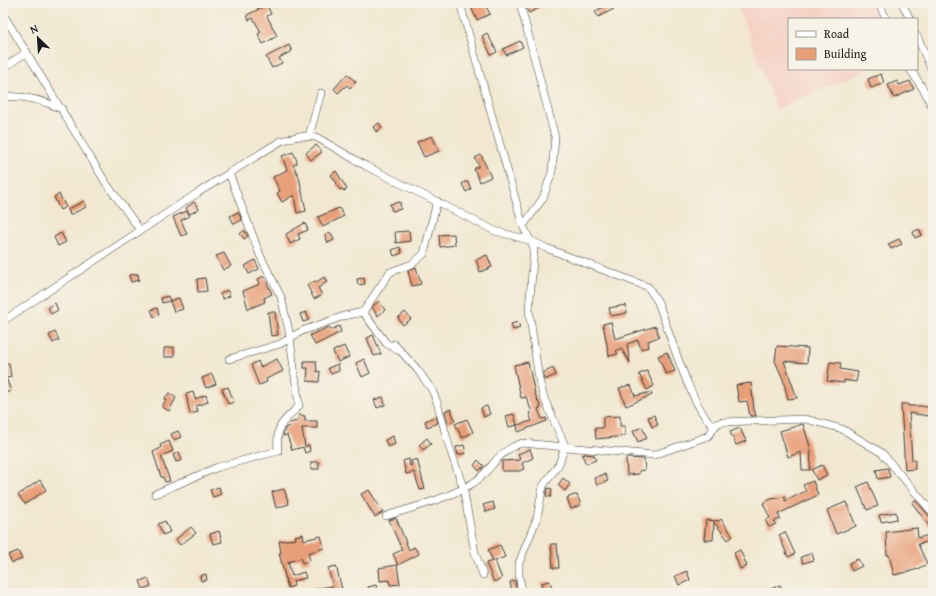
<svg xmlns="http://www.w3.org/2000/svg" width="936" height="596" viewBox="0 0 936 596" font-family="'Gentium Book Plus',serif">
<style>
.built{fill:#f6d1c5}
.building{fill:#e89e78}
.lines{fill:none;stroke-linecap:round;stroke-linejoin:round}
.street-casing{stroke:#3c3b37;stroke-width:8}
.street{stroke:#fff;stroke-width:7}
</style>
<rect width="100%" height="100%" fill="#f7f3e8"/>
<filter id="ink" filterUnits="userSpaceOnUse"><feTurbulence type="fractalNoise" baseFrequency=".025" numOctaves="2"/><feDisplacementMap in="SourceGraphic" scale="8" xChannelSelector="R" yChannelSelector="G"/><feConvolveMatrix kernelMatrix="1 2 1 2 8 2 1 2 1" color-interpolation-filters="sRGB"/></filter>
<filter id="wash" filterUnits="userSpaceOnUse"><feTurbulence type="fractalNoise" baseFrequency=".012" numOctaves="4" result="noise"/><feDisplacementMap in="SourceGraphic" scale="16" xChannelSelector="R" yChannelSelector="G"/><feGaussianBlur stdDeviation="0.9" result="paint"/><feColorMatrix in="noise" values="0 0 0 0 0 0 0 0 0 0 0 0 0 0 0 0 0 1.4 0 .05"/><feComposite in="paint" operator="in"/></filter>
<g filter="url(#wash)">
<rect width="100%" height="100%" fill="#f2e8d1"/>
<path class="built" d="M737 3H874L880 19H789V69H869L776 109Z"/>
<g id="blocks">
<path class="building" d="M469 3H484L490 14 477 20Z
M532 3H549L529 13 526 6Z
M611 4 614 9 598 17 595 11Z
M267 5 271 14 267 16 277 36 263 44 258 34 261 32 253 18 249 20 247 15Z
M487 33 497 52 491 55 482 36Z
M520 41 523 47 506 55 503 49Z
M289 45 292 51 279 58 282 63 272 68 266 57Z
M347 74 356 82 350 88 347 85 338 93 334 89Z
M881 74 884 83 871 88 868 79Z
M897 81 899 85 910 81 914 89 894 98 888 85Z
M379 123 382 128 376 132 373 127Z
M432 136 439 151 424 157 417 142Z
M316 145 322 152 311 160 306 153Z
M293 152 297 161V163L293 165 299 177 306 211 297 213 294 195 282 202 277 193 280 191 273 177 287 170 282 156Z
M481 155 491 177 480 182 474 169 479 166 475 158Z
M336 171 347 189 344 191 342 189 340 190 336 184 337 183 331 175Z
M465 182H468L471 189 466 192 462 184Z
M59 194 66 207 60 210 54 197Z
M84 201 86 207 70 215 68 209Z
M194 202 199 209 190 214 186 208Z
M400 202 401 209 392 211 390 204Z
M339 208 344 216 323 227 318 217Z
M187 211 190 216 181 220 187 234 181 236 173 217Z
M238 212 242 220 234 224 230 216Z
M305 223 308 230 298 234 300 239 290 244 286 234Z
M919 229 922 235 915 238 913 232Z
M244 230 248 236 244 239 240 234Z
M409 231 410 241 396 243 395 232Z
M61 233 66 242 58 246 54 237Z
M331 233 334 240 328 243 325 235Z
M454 234 455 245 440 247 439 235Z
M899 239 902 244 891 249 888 244Z
M400 247 402 253 394 256 392 250Z
M224 253 231 266 223 270 216 256Z
M487 255 492 267 480 272 476 260Z
M255 260 259 269 249 274 245 266Z
M416 267 421 284 412 286 408 271Z
M138 274 139 280 131 282 129 275Z
M264 276 272 294 264 298 265 302 248 309 243 291 260 284 258 279Z
M324 277 327 282 318 288 322 295 314 299 307 285 315 281V283Z
M205 278 207 291 198 292 197 279Z
M364 278 365 284 358 285 357 279Z
M227 290 230 296 223 299 220 294Z
M168 296 170 301 162 303 161 298Z
M179 298 183 309 174 312 170 301Z
M379 301 385 310 378 316 372 307Z
M55 303 58 310 51 314 48 307Z
M626 305 627 313 611 316 609 308Z
M157 308 159 315 154 317 151 310Z
M268 312H275L278 335 271 336Z
M306 312 309 320 303 322 300 314Z
M405 312 411 319 403 325 398 318Z
M518 322 520 328 513 330 511 324Z
M611 322 615 339 656 326 659 337 648 341 649 347 641 349 638 340 627 344 630 363 621 348 616 351 618 354 609 356 603 324Z
M339 326 341 332 315 345 310 335 329 327 331 330Z
M55 332 59 340 53 343 49 335Z
M373 335 381 354 374 356 367 338Z
M344 346 349 357 338 362 333 351Z
M777 346 808 348 807 363 784 361 797 398 788 399 783 379 775 361Z
M174 347V357H164V348Z
M667 352 675 371 666 374 658 356Z
M277 359 283 371 266 379 267 382 259 385 251 365 258 361 260 367Z
M364 359 370 373 362 377 356 363Z
M304 361H316L317 372 320 371 319 382 307 381 308 368H304Z
M528 362 535 394 541 408 538 409 542 419 546 418 547 421 518 432 517 425 509 427 506 416 514 414 517 425 532 421 529 413 532 412 526 397 521 398 514 365Z
M830 362 841 363 840 369 858 372 856 382 844 380V383L827 381Z
M9 363 11 377 6 378 11 391 3 394V364Z
M338 364 339 371 331 374 328 368Z
M553 368 556 375 544 380 543 373Z
M647 371 654 386 647 390 639 374Z
M212 374 216 384 206 388 202 378Z
M751 383 754 409 756 416H750L747 401 739 402 736 385Z
M631 385 635 396 651 392 652 395 626 406 619 388Z
M228 387 234 402 228 404 222 389Z
M193 392 195 399 206 395 208 402 196 406 198 412 190 414 186 394Z
M169 393 176 398 169 411 162 407 166 400 164 399Z
M383 397 385 405 377 408 374 400Z
M901 404H908V406H922L931 408 929 416 909 413 912 460H915V469L905 470Z
M487 406 490 414 484 417 481 408Z
M451 409 455 421 448 423 445 411Z
M299 415 305 416V421H317V428H302L305 447 309 445 310 451 305 453 303 447 292 450 287 435 283 436 285 428 290 426 289 423 298 421Z
M654 415 658 425 652 427 648 417Z
M436 416 438 423 427 427 425 421Z
M620 416V426H625V436L596 439 595 428H603V417Z
M467 419 473 432 462 438 455 424Z
M803 424 811 450 810 470H802L801 452 788 457 780 431Z
M642 427 647 438 638 442 633 431Z
M740 428 746 441 736 445 730 432Z
M178 431 181 437 174 440 171 434Z
M393 436 395 444 388 447 385 440Z
M427 438 431 444 423 450 419 445Z
M169 441 173 451 161 456 170 481 165 482 163 477H161L153 452 161 448 160 445Z
M464 445 466 453 458 455 456 447Z
M530 449 533 458 522 463 524 469 519 471H502V461L520 460 518 454Z
M179 452 182 460 176 462 173 455Z
M585 454 594 455 596 460 586 464 582 455Z
M626 458 644 459 645 470 639 471V474L627 475Z
M409 459 410 466 412 465 411 461 417 459 425 489 420 490 414 472 406 474 403 461Z
M478 460 484 466 479 471 474 465Z
M311 462H319V469H311Z
M822 465 827 475 817 480 812 470Z
M888 468 890 477 878 479 876 470Z
M605 474 608 481 597 485 594 478Z
M563 478 570 484 565 491 558 485Z
M40 480 46 490 25 504 18 495Z
M813 481 818 495 778 514 780 519 774 521 776 524 769 527 765 520 770 518 763 503 771 499 785 497V501L806 491 803 485Z
M868 482 878 506 867 510 857 487Z
M219 487 221 494 213 497 210 490Z
M548 488 552 489 551 497 546 496Z
M284 489 289 504 276 508 272 492Z
M369 490 383 512 375 517 361 494Z
M574 495H577L581 505 571 509 567 498Z
M915 500 933 520V531L912 503Z
M493 502 495 509 486 512 483 505Z
M846 502 856 526 836 534 827 510Z
M896 512 897 519 881 522 879 515Z
M396 518 409 550 414 547 419 554 398 565 393 554 402 550 389 520Z
M721 519 733 536 728 540 714 522 713 540H704L706 520 719 521Z
M165 521 170 532 163 535 158 524Z
M191 527 196 533 180 545 176 539Z
M917 528 918 538 933 534V541L918 544 927 564 915 570 894 575 889 555H887L886 532Z
M219 531 222 542 213 544 210 534Z
M785 532 795 554 788 557 779 535Z
M303 534 304 540 321 536 324 548 308 553 310 561 302 563 301 558 288 562 292 576 304 572 306 578 293 581 294 586 288 588 279 553H281L279 541 296 539 295 536Z
M551 544H557L559 568H553Z
M500 545 505 557 495 561 502 579 494 582 486 563 493 561 488 550Z
M740 550 747 566 740 569 734 553Z
M18 551 22 559 12 563 8 555Z
M812 553 814 560 803 563 801 557Z
M858 559 862 566 852 571 849 563Z
M397 565 400 584 390 585 389 580 380 581 379 568Z
M336 566 343 593H310V590L333 586 328 568Z
M687 571 690 580 679 585 675 576Z
M206 574 207 580 201 581 200 576Z
M148 578 151 586 143 589 140 581Z
M515 580 516 589 512 591 510 582Z
M550 581 553 593H543L541 583Z
M376 585 379 593H369L368 587Z
M780 585 784 593H762Z"/>
</g>
</g>
<g filter="url(#ink)">
<use href="#blocks" fill-opacity="0" stroke="#3c3b37" stroke-width="1"/>
<g class="lines">
<g class="street-casing">
<path id="street" d="M460 3 523 226 534 248 529 310 539 380 544 398 565 446 559 464 543 486 537 518 519 563V575L522 593
M520 3 555 137 552 172 543 198 523 226
M879 3 886 19
M902 3 910 19
M3 14 106 183 140 230
M917 36 933 73
M3 68 27 52
M910 69 925 92 933 109
M3 97C23 95 44 101 62 109
M309 136 321 93
M363 312 386 343 397 350
M3 321 199 192 271 147 281 141 299 136 316 137 366 166 495 231 532 241 546 248 648 287 658 302C669 331 692 410 714 427L718 423 723 422 806 419 842 429 882 453 933 513
M394 344 417 369 432 390 437 402 449 446 463 487 475 553 483 575
M229 359 280 344 302 331 344 316 363 312 390 272 412 264 424 254 437 201
M155 494 218 467 278 451C276 424 281 424 299 406L289 331 281 297 260 255 229 173
M386 516C415 507 447 499 473 483 493 470 495 452 522 443L654 455 708 436 717 424"/>
</g>
<use href="#street" class="street"/>
</g>
</g>
<rect width="936" height="596" fill="none" stroke="#f7f3e8" stroke-width="16"/>
<rect x="788" y="18" width="130" height="52" fill="#f7f3e8" stroke="#9f9d96"/>
<rect x="796" y="31" width="20" height="6" fill="#ffffff" stroke="#9f9d96"/>
<text x="824" y="38" font-size="12" fill="#1c1c1c">Road</text>
<rect x="796" y="48" width="20" height="12" fill="#e89e78" stroke="#9f9d96"/>
<text x="824" y="58" font-size="12" fill="#1c1c1c">Building</text>
<g transform="translate(38 38) rotate(335)" stroke="#f7f3e8" stroke-width="3" paint-order="stroke">
<path d="M0-3L7 15L0 10L-7 15Z" fill="#1c1c1c"/>
<text y="-6" font-size="11" font-weight="bold" text-anchor="middle" fill="#1c1c1c">N</text>
</g>
</svg>
